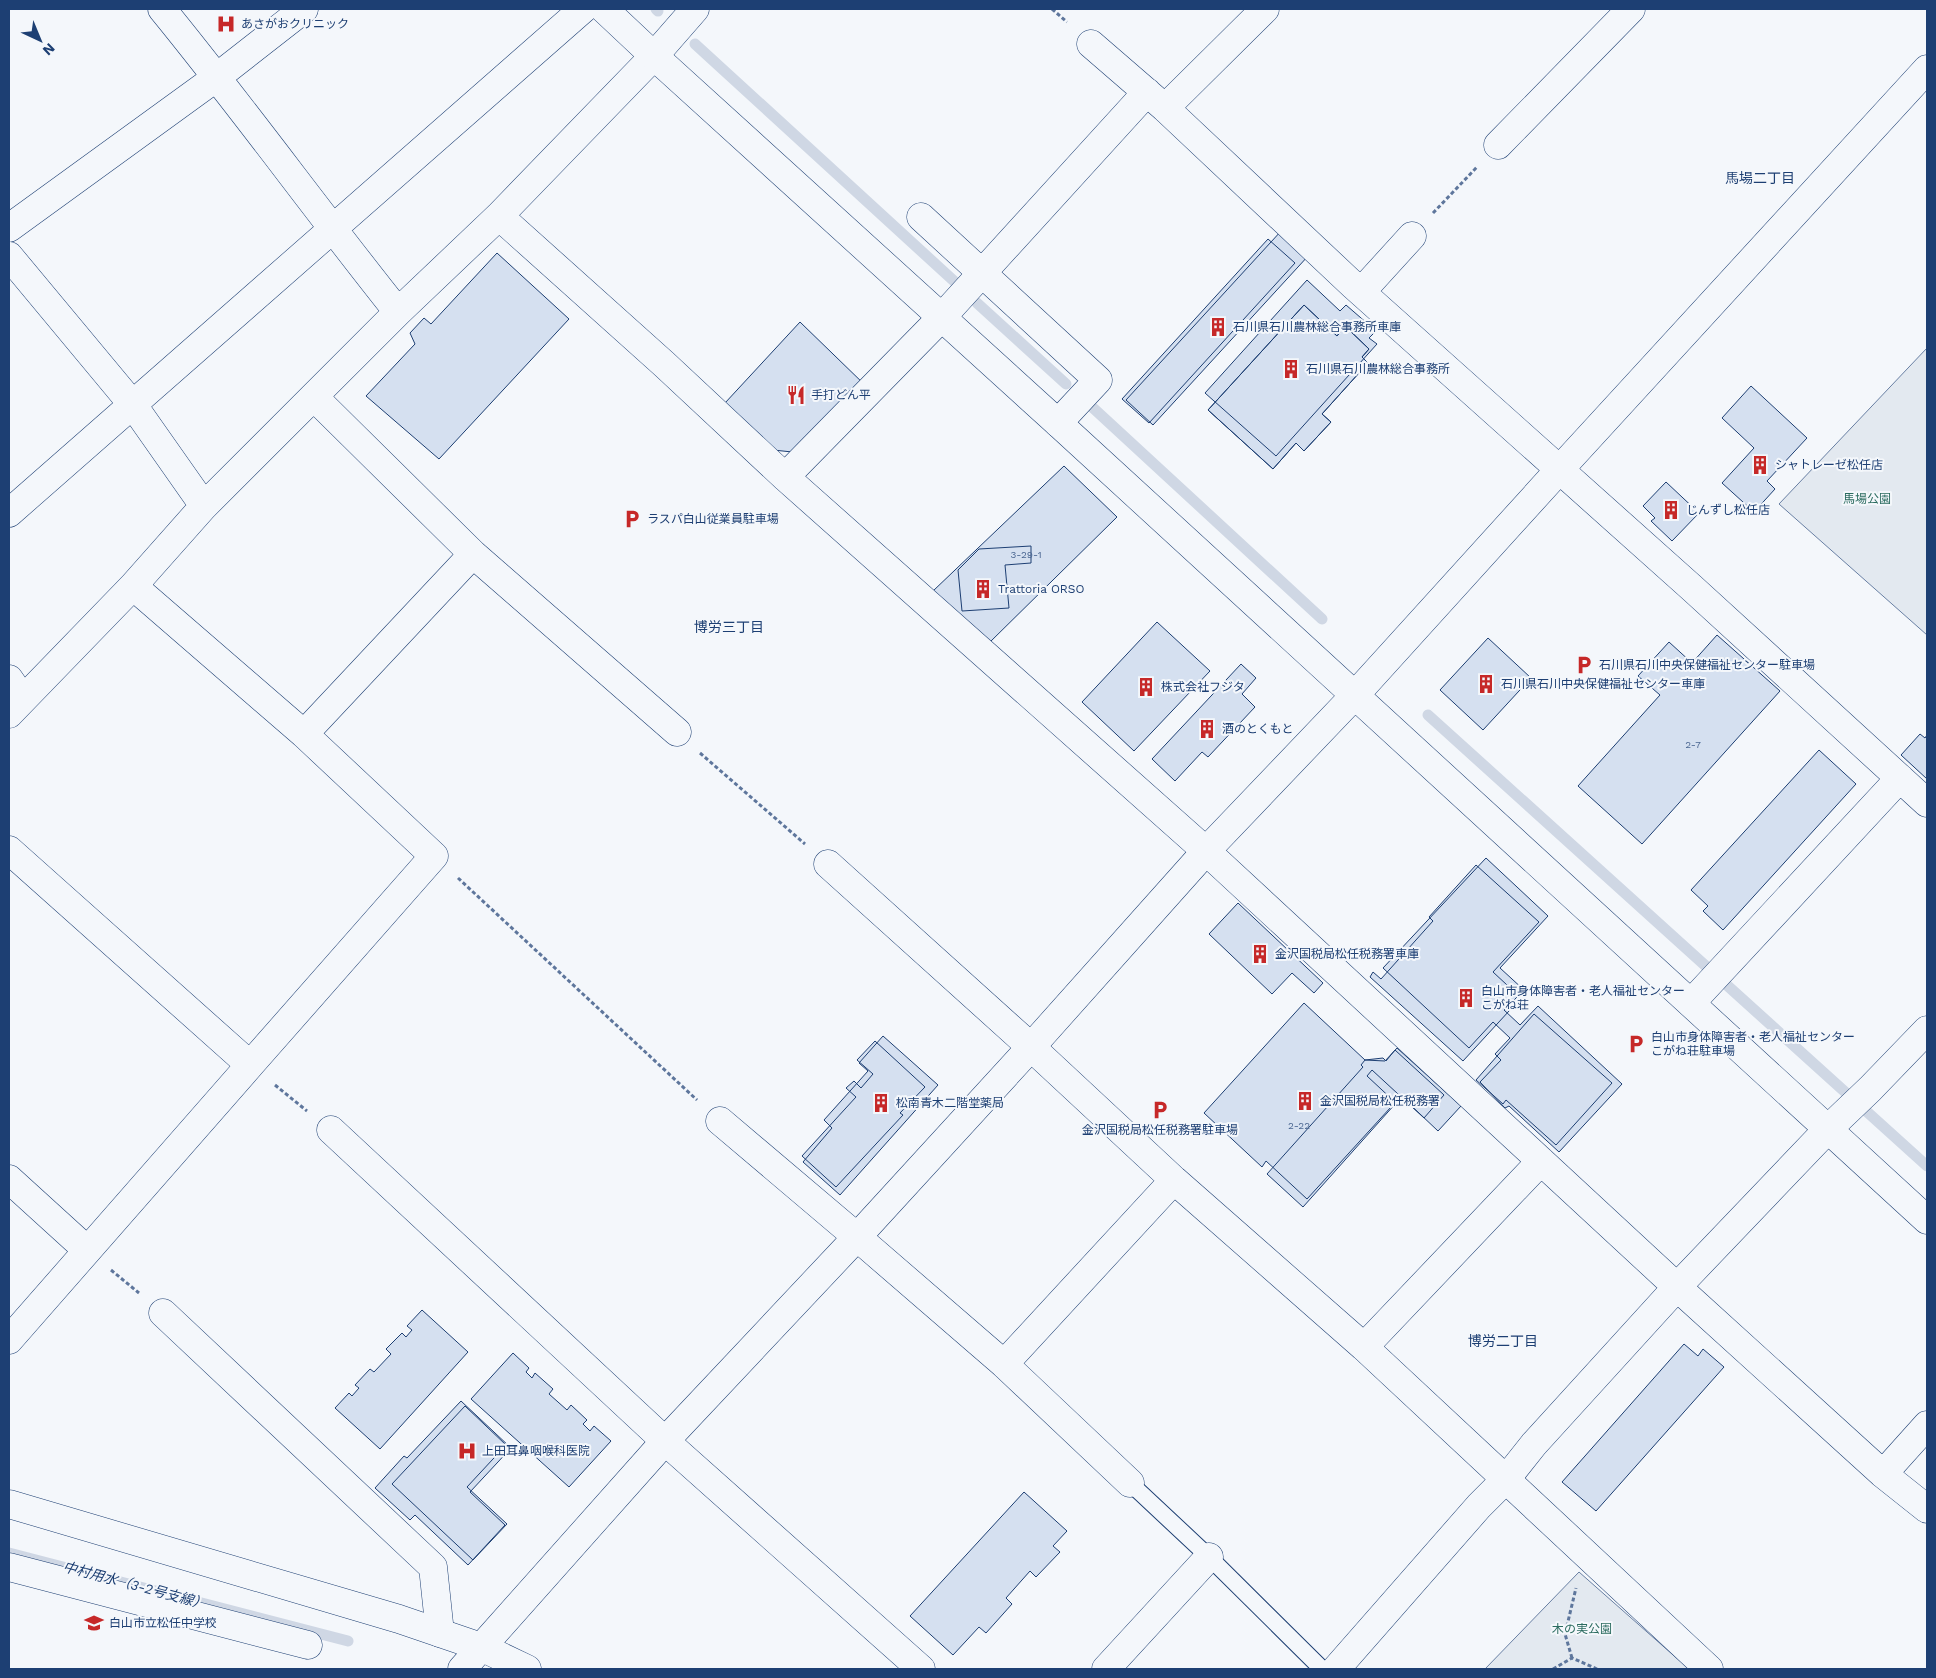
<svg xmlns="http://www.w3.org/2000/svg" width="1936" height="1678" viewBox="0 0 1936 1678" font-family="'Work Sans','Noto Sans JP',sans-serif">
<style>
.green{fill:#e3e9f0;stroke:#687fa3}
.lines{fill:none;stroke-linecap:round;stroke-linejoin:round}
.stream{stroke:#cfd7e4;stroke-width:11}
.building{fill:#d5e0f0;stroke:#1d3f73}
.service-casing{stroke:#1d3f73;stroke-width:18}
.minor-casing{stroke:#1d3f73;stroke-width:29}
.tertiary-casing{stroke:#1d3f73;stroke-width:29}
.path{stroke:#5e769c;stroke-width:3;stroke-dasharray:4 2.5;stroke-linecap:butt}
.service{stroke:#f4f7fb;stroke-width:16}
.minor{stroke:#f4f7fb;stroke-width:28}
.tertiary{stroke:#f4f7fb;stroke-width:28}
.labels{text-anchor:middle;stroke-width:4;stroke-linejoin:round;paint-order:stroke}
.number-label{font-size:10px;fill:#4b6792}
.poi-label{font-size:12px;fill:#1d3f73;stroke:#f4f7fb;text-anchor:start}
.park-label{font-size:12px;fill:#2c6c60;stroke:#f4f7fb}
.neighbourhood-label{font-size:14px;fill:#1d3f73;stroke:#f4f7fb}
.water-label{font-size:14px;font-style:italic;fill:#1d3f73;stroke:#f4f7fb}
</style>
<rect width="100%" height="100%" fill="#f4f7fb"/>
<path class="green" d="M1927 348V635L1779 504Z
M1579 1572 1689 1669H1485Z"/>
<g class="lines">
<path class="stream" d="M656 9 658 11
M695 44 955 282
M977 303 1066 384
M1091 406 1322 619
M1428 715 1927 1166
M9 1553 348 1641"/>
</g>
<path class="building" d="M1282 230 1309 255 1153 425 1126 400Z
M1268 239 1295 263 1149 423 1122 399Z
M497 253 569 319 439 459 366 396 415 344 410 333 424 318 431 324Z
M1307 280 1340 311 1346 305 1376 331 1369 338 1377 344 1276 456 1205 393Z
M1304 305 1337 336 1345 326 1369 349 1362 357 1368 363 1322 414 1331 422 1304 451 1296 443 1273 469 1208 410Z
M1304 305 1337 336 1345 326 1369 349 1362 357 1368 363 1322 414 1331 422 1304 451 1296 443 1273 469 1208 410Z
M800 322 867 387 802 453 773 450 725 403Z
M1751 386 1807 438 1767 481 1775 489 1754 512 1722 483 1754 448 1722 418Z
M1064 466 1117 517 988 644 933 591Z
M1666 482 1699 513 1672 541 1651 521 1655 518 1643 506Z
M1031 546V563L1005 565 1009 608 962 611 958 570 979 549Z
M1157 622 1210 671 1134 751 1082 702Z
M1717 635 1780 691 1642 844 1578 786 1660 695 1638 676 1669 642 1692 663Z
M1488 638 1531 678 1483 730 1440 690Z
M1241 664 1256 678 1242 694 1255 707 1208 757 1202 752 1175 781 1152 759Z
M1920 734 1925 738 1927 735V779L1901 755Z
M1819 750 1856 784 1723 930 1703 911 1708 906 1691 890Z
M1486 858 1548 916 1500 968 1524 990 1504 1010 1520 1025 1538 1006 1622 1084 1559 1152 1509 1106 1505 1108 1480 1082 1501 1060 1495 1054 1510 1038 1493 1022 1469 1048 1383 968Z
M1476 865 1539 922 1493 972 1521 998 1463 1061 1370 977 1373 972 1381 979 1433 921 1429 917Z
M1238 903 1323 983 1314 993 1292 973 1272 994 1209 934Z
M1304 1003 1365 1060 1385 1061 1397 1048 1461 1106 1438 1131 1401 1096 1307 1199 1266 1161 1262 1167 1204 1113Z
M1534 1014 1612 1083 1556 1145 1506 1100 1503 1104 1476 1080Z
M883 1036 938 1085 840 1195 803 1162 832 1128 824 1120 868 1071 859 1063Z
M875 1041 925 1087 900 1113 903 1115 836 1187 802 1156 856 1097 846 1088 854 1081 861 1088 873 1074 857 1060Z
M1395 1050 1444 1095 1424 1118 1372 1070 1367 1076 1396 1103 1303 1207 1267 1174 1363 1067 1361 1065 1365 1060 1383 1058 1386 1061Z
M422 1310 468 1352 380 1449 335 1408 349 1393 352 1396 359 1388 355 1385 370 1369 374 1372 391 1354 386 1349 402 1333 406 1337 412 1330 407 1326Z
M1684 1344 1698 1356 1703 1349 1724 1367 1596 1511 1562 1482Z
M513 1353 529 1368 526 1372 532 1378 535 1373 553 1389 549 1394 567 1410 571 1405 587 1420 583 1424 590 1431 594 1426 611 1441 569 1487 471 1399Z
M461 1401 511 1448 470 1492 505 1525 468 1565 415 1515 410 1520 375 1488 404 1456 407 1458Z
M465 1406 506 1445 467 1487 507 1524 473 1560 392 1484Z
M1024 1492 1067 1531 1053 1546 1060 1552 1036 1577 1030 1571 1006 1598 1012 1604 986 1633 979 1627 953 1655 910 1616Z"/>
<g class="lines">
<g class="service-casing">
<path id="service" d="M1130 1483 1209 1557 1322 1669"/>
</g>
<g class="minor-casing">
<path id="minor" d="M162 9C243 108 318 212 398 312
M1091 44 1165 108 1353 285 1692 588 1927 803
M1165 108 1265 9
M1498 145 1631 9
M499 216 664 364 785 477 1206 851 1677 1287 1883 1474 1927 1509
M921 217 1098 380 1058 423
M9 228 217 77 304 9
M9 256 133 405 204 506
M1361 292 1412 236
M785 477 942 317 1147 92
M9 513 583 9
M473 554 677 732
M133 586 304 734 473 554 314 397
M9 679 23 699
M9 714 133 586 204 506 398 312 499 216 654 56 695 9
M9 850 250 1065 9 1340
M828 864 1031 1047 1174 1180 1364 1347 1709 1669
M1691 1003 1900 778
M250 1065 434 856 304 734
M720 1121 857 1237 1004 1364 1130 1483
M331 1130 665 1441 921 1669
M9 1179 87 1250
M163 1313 433 1567 440 1633
M1364 1347 1541 1161
M1004 1364 1174 1180
M1883 1474 1927 1425
M9 1567 308 1645
M1106 1669 1209 1557
M1336 1669 1479 1506 1507 1478 1534 1444 1677 1287 1827 1130 1870 1089 1927 1030"/>
</g>
<g class="tertiary-casing">
<path id="tertiary" d="M604 9 654 56 1058 423 1927 1220
M9 1504 399 1619 481 1647 527 1669
M462 1669 665 1441 857 1237 1031 1047 1206 851 1355 695 1560 469 1927 69"/>
</g>
<path class="path" d="M1052 9 1067 22
M1433 213 1477 167
M700 753 805 844
M458 878 697 1100
M275 1085 307 1111
M111 1270 139 1293
M1572 1658 1565 1634 1576 1588
M1553 1669 1572 1658 1597 1669"/>
<use href="#service" class="service"/>
<use href="#minor" class="minor"/>
<use href="#tertiary" class="tertiary"/>
</g>
<defs>
<g id="hospital-bare" transform="scale(1.5)"><path d="M-5-5h3v3.5h4V-5h3V5h-3V1.5h-4V5h-3Z" fill="#c62828" stroke="#f4f7fb" stroke-width="2.5" paint-order="stroke"/></g>
<g id="building-bare" transform="scale(1.5)"><path d="M-4-6H4V6H1V3H-1V6H-4ZM-2.5-4.3h1.7v1.8h-1.7ZM.8-4.3h1.7v1.8H.8ZM-2.5-1h1.7V.8h-1.7ZM.8-1h1.7V.8H.8Z" fill="#c62828" stroke="#f4f7fb" stroke-width="2.5" paint-order="stroke"/></g>
<g id="restaurant-bare" transform="scale(1.5)"><path d="M-5-6h1v4h1v-4h1v4h1v-4h1v5L-1.5 .5V6h-2V.5L-5-1ZM5-6V6H3V1.5H1.5Q1.5-4 5-6Z" fill="#c62828" stroke="#f4f7fb" stroke-width="2.5" paint-order="stroke"/></g>
<g id="parking-bare" transform="scale(1.5)"><path d="M-3.5-5.5H1a3.5 3.5 0 0 1 0 7H-1V5.5H-3.5ZM-1-3.4V-.6H.8a1.4 1.4 0 0 0 0-2.8Z" fill="#c62828" stroke="#f4f7fb" stroke-width="2.5" paint-order="stroke"/></g>
<g id="school-bare" transform="scale(1.5)"><path d="M0-5L7-2L0 1L-7-2ZM-4 1L0 2.5L4 1V4Q0 6-4 4Z" fill="#c62828" stroke="#f4f7fb" stroke-width="2.5" paint-order="stroke"/></g>
</defs>
<g fill-rule="evenodd">
<use href="#hospital-bare" x="226" y="24"/>
<use href="#building-bare" x="1218" y="327"/>
<use href="#building-bare" x="1291" y="369"/>
<use href="#restaurant-bare" x="796" y="395"/>
<use href="#building-bare" x="1760" y="465"/>
<use href="#building-bare" x="1671" y="510"/>
<use href="#parking-bare" x="632" y="519"/>
<use href="#building-bare" x="983" y="589"/>
<use href="#parking-bare" x="1584" y="665"/>
<use href="#building-bare" x="1486" y="684"/>
<use href="#building-bare" x="1146" y="687"/>
<use href="#building-bare" x="1207" y="729"/>
<use href="#building-bare" x="1260" y="954"/>
<use href="#building-bare" x="1466" y="998"/>
<use href="#parking-bare" x="1636" y="1044"/>
<use href="#building-bare" x="1305" y="1101"/>
<use href="#building-bare" x="881" y="1103"/>
<use href="#parking-bare" x="1160" y="1110"/>
<use href="#hospital-bare" x="467" y="1451"/>
<use href="#school-bare" x="94" y="1623"/>
</g>
<g class="labels">
<g class="number-label">
<text x="1026" y="558">3-29-1</text>
<text x="1693" y="748">2-7</text>
<text x="1299" y="1129">2-22</text>
</g>
<g class="poi-label">
<text x="241" y="28">あさがおクリニック</text>
<text x="1233" y="331">石川県石川農林総合事務所車庫</text>
<text x="1306" y="373">石川県石川農林総合事務所</text>
<text x="811" y="399">手打どん平</text>
<text x="1775" y="469">シャトレーゼ松任店</text>
<text x="1686" y="514">じんずし松任店</text>
<text x="647" y="523">ラスパ白山従業員駐車場</text>
<text x="998" y="593">Trattoria ORSO</text>
<text x="1599" y="669">石川県石川中央保健福祉センター駐車場</text>
<text x="1501" y="688">石川県石川中央保健福祉センター車庫</text>
<text x="1161" y="691">株式会社フジタ</text>
<text x="1222" y="733">酒のとくもと</text>
<text x="1275" y="958">金沢国税局松任税務署車庫</text>
<text x="1481" y="995">白山市身体障害者・老人福祉センター<tspan x="1481" dy="14">こがね荘</tspan></text>
<text x="1651" y="1041">白山市身体障害者・老人福祉センター<tspan x="1651" dy="14">こがね荘駐車場</tspan></text>
<text x="1320" y="1105">金沢国税局松任税務署</text>
<text x="896" y="1107">松南青木二階堂薬局</text>
<text x="1160" y="1134" text-anchor="middle">金沢国税局松任税務署駐車場</text>
<text x="482" y="1455">上田耳鼻咽喉科医院</text>
<text x="109" y="1627">白山市立松任中学校</text>
</g>
<g class="park-label">
<text x="1867" y="503">馬場公園</text>
<text x="1582" y="1633">木の実公園</text>
</g>
<g class="neighbourhood-label">
<text x="1760" y="183">馬場二丁目</text>
<text x="729" y="632">博労三丁目</text>
<text x="1503" y="1346">博労二丁目</text>
</g>
<g class="water-label">
<text transform="translate(135 1585) rotate(15)" y="5">中村用水（3-2号支線）</text>
</g>
</g>
<rect width="1936" height="1678" fill="none" stroke="#1d3f73" stroke-width="20"/>
<g transform="translate(40 40) rotate(136)" stroke="#f4f7fb" stroke-width="4" paint-order="stroke">
<path d="M0-4L9 19L0 12L-9 19Z" fill="#1d3f73"/>
<text y="-8" font-size="14" font-weight="bold" text-anchor="middle" fill="#1d3f73">N</text>
</g>
</svg>
